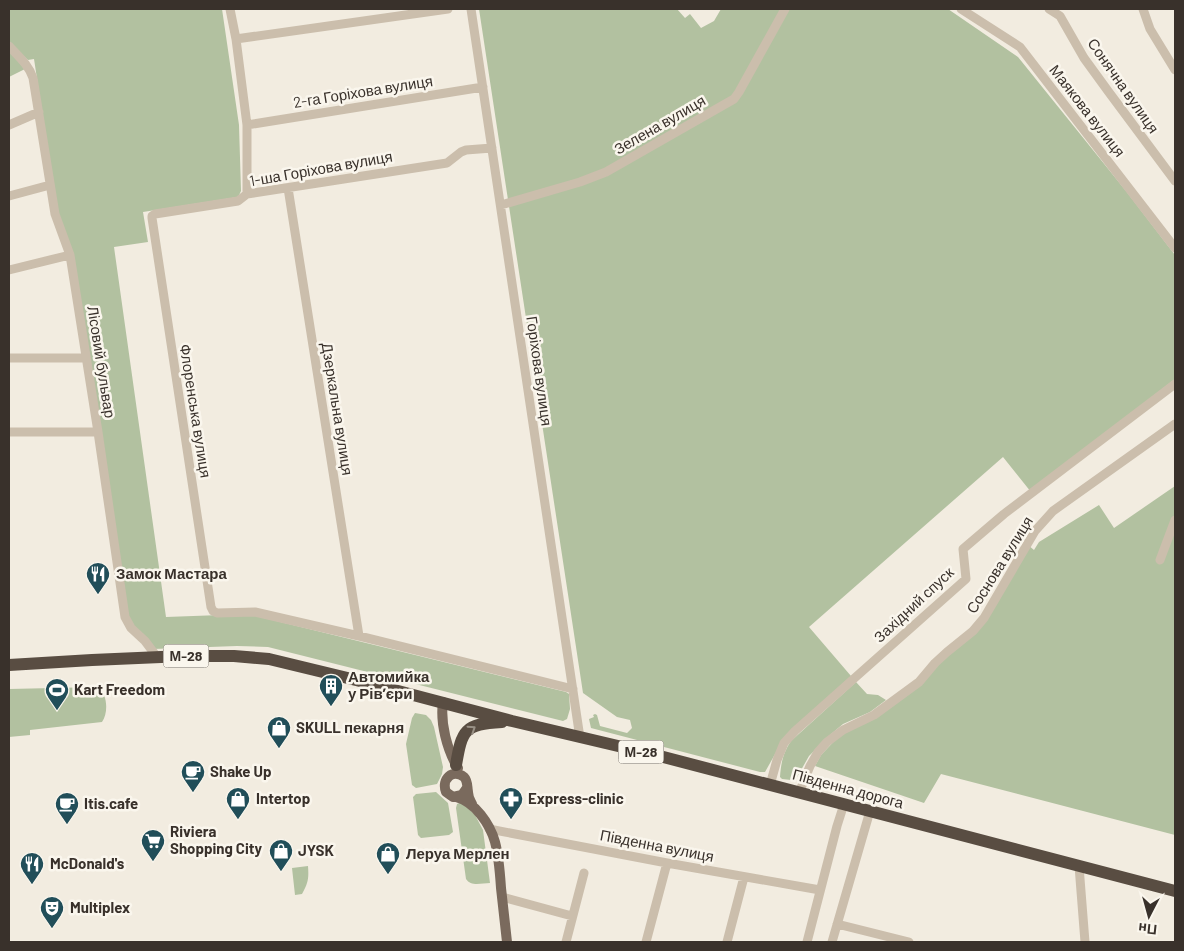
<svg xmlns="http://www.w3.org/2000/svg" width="1184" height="951" viewBox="0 0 1184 951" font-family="Barlow,sans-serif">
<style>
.green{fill:#b2c1a0}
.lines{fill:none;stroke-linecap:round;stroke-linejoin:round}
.minor{stroke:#cbbeac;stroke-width:9}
.major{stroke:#7a6a5d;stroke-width:10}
.highway{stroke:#594d42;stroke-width:12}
.oneway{stroke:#999186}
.labels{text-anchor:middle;stroke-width:5;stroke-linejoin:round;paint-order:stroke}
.shield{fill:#faf6ed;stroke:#736c65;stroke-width:1}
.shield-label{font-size:14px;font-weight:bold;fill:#39312b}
.street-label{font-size:15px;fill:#39312b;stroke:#faf6ed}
.poi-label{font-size:15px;font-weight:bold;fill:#39312b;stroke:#faf6ed;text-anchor:start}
</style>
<rect width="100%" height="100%" fill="#f2ece0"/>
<path class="green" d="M9 9H222L239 125 241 191 238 197 143 212 148 242 114 247 166 617 248 614 566 692 569 694 570 709 567 719 563 721 268 647 237 646 153 649 128 619 72 255 58 216 34 59 28 60 9 43Z
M479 9H677L685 18 690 14 701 28 714 21 721 9H948L1018 57 1126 191 1175 255V379L1031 492 1003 457 809 627 851 676 783 740 765 772H760L591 728 589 719 594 717 593 715 595 714 597 715 600 726 627 733 632 728 630 720 617 717 583 693Z
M9 51 25 69 9 77Z
M1175 486V835L941 774 924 803 815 766 821 755 839 736 875 717 944 656 973 633 1028 545 1034 550 1039 542 1099 505 1114 528Z
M856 682 867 694 878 695 886 700 870 712 843 724 830 735 809 756 796 779 791 780 782 779 780 777C781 763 783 753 791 741Z
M98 687C107 693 109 712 102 722L30 730V735L9 737V689Z
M415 713 426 715 431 720 434 727 443 767 442 774 437 784 416 788 412 785 406 744 412 718Z
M436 792 448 803 453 832 449 835 421 838 418 835 413 797 416 794Z
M462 802 475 815 483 830 490 883C482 883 471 887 466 879L456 808 457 804Z
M308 866C309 879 308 883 302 894L295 895 292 868Z"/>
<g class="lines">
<path class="minor" d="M230 9 236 39 247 125V194
M471 9 580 738
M961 9 1020 47 1175 248
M1049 9 1060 16 1084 58 1108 91 1175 181
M1143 9 1150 29 1175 70
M236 39 448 9
M9 46C18 56 29 65 33 78L55 214 70 255 98 432 125 617 131 628 145 641 157 657
M9 125 39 112
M247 125 483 87
M492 148 466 150 461 152 447 163 247 194 238 201 155 214 152 216V218L211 607 213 611 217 613 255 612 359 636 573 689
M288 188 359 636
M9 196 50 185
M501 205 580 182 606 172 734 99 739 92 785 9
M9 270 70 255
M9 358H86
M9 432H98
M1160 560 1175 520
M770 785 777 760 784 743 795 731 966 579 963 549 1004 514 1175 384
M799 793 810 766 818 752 827 742 843 730 874 715 919 682 935 663 947 652 973 631 984 618 1035 531 1053 511 1175 424
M489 829 667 863 820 890
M1079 866 1085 942
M502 897 572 916
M837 924 909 942
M566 942 584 873
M646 942 667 863
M727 942 744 877
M807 942 837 826 844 804
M832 942 870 811"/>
<path class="major" d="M443 702C440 723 447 750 458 768
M467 788 462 795 453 797 446 792C441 779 453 768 464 777 468 781 467 787 468 792 468 797 470 800 472 804
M456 797C475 802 490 824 495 842 499 857 500 873 501 888 503 906 505 924 507 942"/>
<path class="highway" d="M9 665 92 660 184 656H234L269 659 360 681 512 721 652 754 1175 891
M456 765C462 730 464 724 502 722"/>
</g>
<defs><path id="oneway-chevron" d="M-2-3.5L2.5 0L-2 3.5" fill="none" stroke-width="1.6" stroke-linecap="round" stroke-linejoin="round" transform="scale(1.25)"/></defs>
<use class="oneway" href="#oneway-chevron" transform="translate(472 729) rotate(-33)"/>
<defs>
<g id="restaurant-pin" transform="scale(1.25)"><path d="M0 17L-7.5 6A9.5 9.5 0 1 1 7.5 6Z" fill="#214e59" stroke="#faf6ed"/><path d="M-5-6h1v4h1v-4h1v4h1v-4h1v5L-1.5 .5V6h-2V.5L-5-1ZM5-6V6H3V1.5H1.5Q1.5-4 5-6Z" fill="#fff"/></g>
<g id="building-pin" transform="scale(1.25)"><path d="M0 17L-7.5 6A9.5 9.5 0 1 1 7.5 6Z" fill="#214e59" stroke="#faf6ed"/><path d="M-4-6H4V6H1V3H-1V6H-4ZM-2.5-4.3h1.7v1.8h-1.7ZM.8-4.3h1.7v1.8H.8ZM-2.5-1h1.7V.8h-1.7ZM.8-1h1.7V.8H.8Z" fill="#fff"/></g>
<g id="stadium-pin" transform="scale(1.25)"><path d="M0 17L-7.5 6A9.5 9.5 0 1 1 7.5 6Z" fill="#214e59" stroke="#faf6ed"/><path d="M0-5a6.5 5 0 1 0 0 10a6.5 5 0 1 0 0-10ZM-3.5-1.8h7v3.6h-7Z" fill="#fff"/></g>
<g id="shop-pin" transform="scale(1.25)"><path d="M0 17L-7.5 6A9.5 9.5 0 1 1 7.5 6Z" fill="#214e59" stroke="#faf6ed"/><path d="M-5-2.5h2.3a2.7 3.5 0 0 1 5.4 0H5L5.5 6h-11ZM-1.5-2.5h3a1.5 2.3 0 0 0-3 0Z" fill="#fff"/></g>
<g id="cafe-pin" transform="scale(1.25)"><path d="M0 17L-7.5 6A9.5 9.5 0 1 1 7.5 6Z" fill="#214e59" stroke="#faf6ed"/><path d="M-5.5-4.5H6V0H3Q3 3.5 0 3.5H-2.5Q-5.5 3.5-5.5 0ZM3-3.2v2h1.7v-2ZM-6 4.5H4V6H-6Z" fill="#fff"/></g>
<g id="pharmacy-pin" transform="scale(1.25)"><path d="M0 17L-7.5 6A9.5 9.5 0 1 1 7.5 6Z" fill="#214e59" stroke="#faf6ed"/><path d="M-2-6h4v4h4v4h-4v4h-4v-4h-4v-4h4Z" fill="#fff"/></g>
<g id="supermarket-pin" transform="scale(1.25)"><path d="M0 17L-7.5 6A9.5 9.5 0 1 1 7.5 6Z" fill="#214e59" stroke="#faf6ed"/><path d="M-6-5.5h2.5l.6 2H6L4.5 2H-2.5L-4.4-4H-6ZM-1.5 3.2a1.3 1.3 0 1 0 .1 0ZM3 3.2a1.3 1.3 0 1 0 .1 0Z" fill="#fff"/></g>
<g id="theatre-pin" transform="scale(1.25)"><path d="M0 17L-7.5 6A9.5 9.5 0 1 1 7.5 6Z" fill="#214e59" stroke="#faf6ed"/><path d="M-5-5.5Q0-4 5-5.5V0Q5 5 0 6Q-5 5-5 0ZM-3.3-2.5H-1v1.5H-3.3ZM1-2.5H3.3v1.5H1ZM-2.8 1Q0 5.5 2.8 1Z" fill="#fff"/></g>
</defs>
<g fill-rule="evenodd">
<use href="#restaurant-pin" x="98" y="574"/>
<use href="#building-pin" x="331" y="686"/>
<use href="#stadium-pin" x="57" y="690"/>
<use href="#shop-pin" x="279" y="728"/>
<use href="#cafe-pin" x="193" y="772"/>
<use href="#shop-pin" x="238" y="799"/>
<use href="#pharmacy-pin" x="511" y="799"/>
<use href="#cafe-pin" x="67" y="804"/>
<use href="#supermarket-pin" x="153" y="841"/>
<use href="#shop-pin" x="281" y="851"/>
<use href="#shop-pin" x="388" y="854"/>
<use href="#restaurant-pin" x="32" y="864"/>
<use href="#theatre-pin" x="52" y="908"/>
</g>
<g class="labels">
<g class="shield">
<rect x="163.5" y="644.5" width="45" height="23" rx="4"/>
<rect x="618.5" y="740.5" width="45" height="23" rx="4"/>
</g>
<g class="shield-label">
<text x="186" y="661">М-28</text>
<text x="641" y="757">М-28</text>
</g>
<g class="street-label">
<text transform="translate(1123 86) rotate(55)" y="5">Сонячна вулиця</text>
<text transform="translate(363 92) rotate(-9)" y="5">2-га Горіхова вулиця</text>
<text transform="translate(1087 111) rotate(52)" y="5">Маякова вулиця</text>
<text transform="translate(660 125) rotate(-30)" y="5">Зелена вулиця</text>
<text transform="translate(321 169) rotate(-10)" y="5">1-ша Горіхова вулиця</text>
<text transform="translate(101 362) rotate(81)" y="5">Лісовий бульвар</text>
<text transform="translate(539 371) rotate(82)" y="5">Горіхова вулиця</text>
<text transform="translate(337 409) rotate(81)" y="5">Дзеркальна вулиця</text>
<text transform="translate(195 411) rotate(81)" y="5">Флоренська вулиця</text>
<text transform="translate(1000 565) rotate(-58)" y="5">Соснова вулиця</text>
<text transform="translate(914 605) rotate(-43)" y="5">Західний спуск</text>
<text transform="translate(848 789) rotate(15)" y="5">Південна дорога</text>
<text transform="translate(657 846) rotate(11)" y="5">Південна вулиця</text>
</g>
<g class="poi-label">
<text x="116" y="579">Замок Мастара</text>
<text x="348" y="682">Автомийка<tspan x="348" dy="17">у Рівʼєри</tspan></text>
<text x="74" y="695">Kart Freedom</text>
<text x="296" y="733">SKULL пекарня</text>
<text x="210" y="777">Shake Up</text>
<text x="256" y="804">Intertop</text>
<text x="528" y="804">Express-clinic</text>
<text x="84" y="809">Itis.cafe</text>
<text x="170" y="837">Riviera<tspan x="170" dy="17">Shopping City</tspan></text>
<text x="298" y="856">JYSK</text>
<text x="406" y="859">Леруа Мерлен</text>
<text x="50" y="869">McDonald's</text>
<text x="70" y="913">Multiplex</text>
</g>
</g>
<rect width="1184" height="951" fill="none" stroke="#39312b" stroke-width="20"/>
<g transform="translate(1149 916) rotate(186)" stroke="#faf6ed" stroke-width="4" paint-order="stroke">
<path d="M0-4L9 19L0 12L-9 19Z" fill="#39312b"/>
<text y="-8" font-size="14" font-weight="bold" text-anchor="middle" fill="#39312b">Пн</text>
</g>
</svg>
